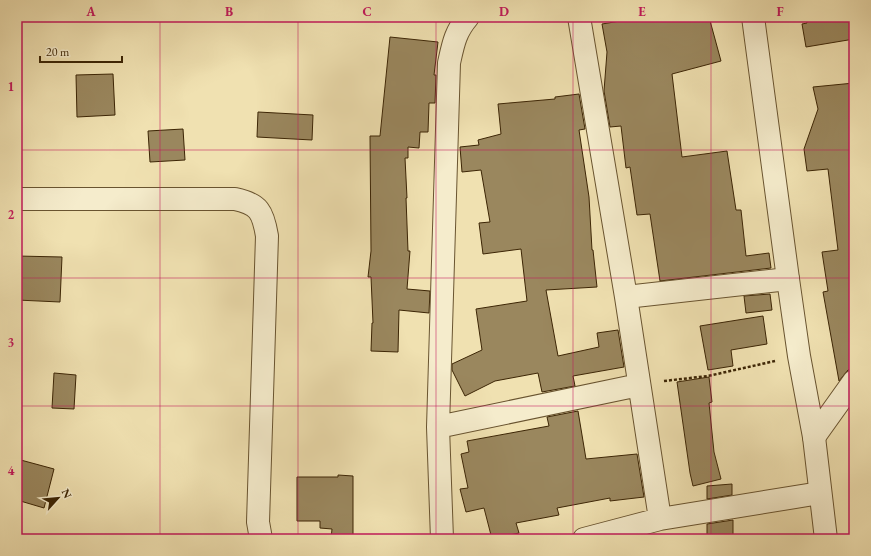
<svg xmlns="http://www.w3.org/2000/svg" width="871" height="556" viewBox="0 0 871 556" font-family="'EB Garamond',serif">
<style>
.building{fill:#9a875e;stroke:#3c2505}
.lines{fill:none;stroke-linecap:round;stroke-linejoin:round}
.minor-casing{stroke:#695430;stroke-width:24}
.tertiary-casing{stroke:#695430;stroke-width:24}
.path{stroke:#3c2505;stroke-width:2.5;stroke-dasharray:3 2;stroke-linecap:butt}
.minor{stroke:#f5eccc;stroke-width:22}
.tertiary{stroke:#f5eccc;stroke-width:22}
.grid{fill:none;stroke:#c2185b;stroke-width:1;stroke-opacity:0.55}
.neatline{fill:none;stroke:#c2185b;stroke-width:1.5}
.grid-label{font-size:13px;text-anchor:middle;font-weight:bold;fill:#c2185b}
</style>
<rect width="100%" height="100%" fill="#f0e1b1"/>
<filter id="stains"><feTurbulence type="fractalNoise" baseFrequency=".005" numOctaves="4"/><feColorMatrix values="0 0 0 0 .2 0 0 0 0 .09 0 0 0 0 .02 0 0 0 .5 -.17"/></filter>
<radialGradient id="worn" r=".72"><stop offset=".6" stop-color="#630" stop-opacity="0"/><stop offset="1" stop-color="#630" stop-opacity=".3"/></radialGradient>
<path class="building" d="M644 17H709L721 61 672 74 682 157 727 151 736 210H741L746 256 769 253 771 268 660 281 650 214 637 215 630 167 626 168 621 126 610 127 604 91 607 52 602 24Z
M806 17H850L854 39 806 47 802 24 807 23Z
M390 37 438 42 434 75H436L435 103H429L428 132H420L419 148 408 147V158H405L407 198H406L408 251H410L407 289 430 291 429 313 399 310 398 352 371 351 372 323H373L371 277H368L371 251 370 136H380Z
M113 74 115 115 77 117 76 75Z
M854 83V369L848 370 839 381 823 292 828 291 822 252 838 250 828 169 807 171 804 149 818 109 813 87Z
M579 94 585 129 579 130 589 197 592 250H593L597 287 546 290 558 356 599 347 597 333 618 330 624 367 573 376 575 386 542 392 538 373 495 381 465 396 452 370V364L482 350 476 309 527 301 521 249 483 254 479 223 490 222 481 170 462 172 460 147 479 145 478 140 501 134 498 104 555 99V97Z
M258 112 313 115 312 140 257 137Z
M183 129 185 160 150 162 148 131Z
M17 256 62 257 60 302 17 300Z
M770 294 772 310 746 313 744 296Z
M763 316 767 344 731 350 733 366 708 370 700 326Z
M54 373 76 375 74 409 52 408Z
M709 377 712 402 709 403 714 452 721 479 693 486 690 473 677 382Z
M578 411 586 459 637 454 644 497 610 501V498L557 508 559 515 516 523 519 533 492 539 484 508 466 512 460 489 468 488 461 454 469 452 467 441 549 426 547 417Z
M17 459 54 469 44 508 17 500Z
M338 475 353 476V539H331L332 529 320 528V521H297V477H338Z
M732 484V495L707 499V486Z
M733 520V539H707V524Z"/>
<g class="lines">
<g class="minor-casing">
<path id="minor" d="M579 17 626 297 660 519
M17 199H235C259 204 263 212 267 236L258 522 261 539
M626 297 788 279
M438 427 639 385
M814 437 854 381
M442 539 438 427 449 63C453 45 455 32 468 17
M584 539 660 519 820 493"/>
</g>
<g class="tertiary-casing">
<path id="tertiary" d="M753 17 788 279 799 356 814 437 826 539"/>
</g>
<path class="path" d="M664 381 708 376 775 361"/>
<use href="#minor" class="minor"/>
<use href="#tertiary" class="tertiary"/>
</g>
<path class="grid" d="M160 17V539M298 17V539M436 17V539M573 17V539M711 17V539M17 150H854M17 278H854M17 406H854"/>
<rect width="871" height="556" fill="none" stroke="#f0e1b1" stroke-width="44"/>
<g transform="translate(58 498) rotate(63)" stroke="#f5eccc" stroke-width="3" paint-order="stroke">
<path d="M0-3L7 15L0 10L-7 15Z" fill="#3c2505"/>
<text y="-6" font-size="11" font-weight="bold" text-anchor="middle" fill="#3c2505">N</text>
</g>
<path d="M40 56v6h82v-6" fill="none" stroke="#3c2505" stroke-width="2"/>
<text x="46" y="56" font-size="12" fill="#3c2505" stroke="#f5eccc" stroke-width="3" paint-order="stroke">20 m</text>
<rect x="22" y="22" width="827" height="512" class="neatline"/>
<g class="grid-label">
<text x="91" y="16">A</text>
<text x="229" y="16">B</text>
<text x="367" y="16">C</text>
<text x="504" y="16">D</text>
<text x="642" y="16">E</text>
<text x="780" y="16">F</text>
<text x="11" y="91">1</text>
<text x="11" y="219">2</text>
<text x="11" y="347">3</text>
<text x="11" y="475">4</text>
</g>
<rect width="100%" height="100%" filter="url(#stains)"/>
<rect width="100%" height="100%" fill="url(#worn)"/>
</svg>
